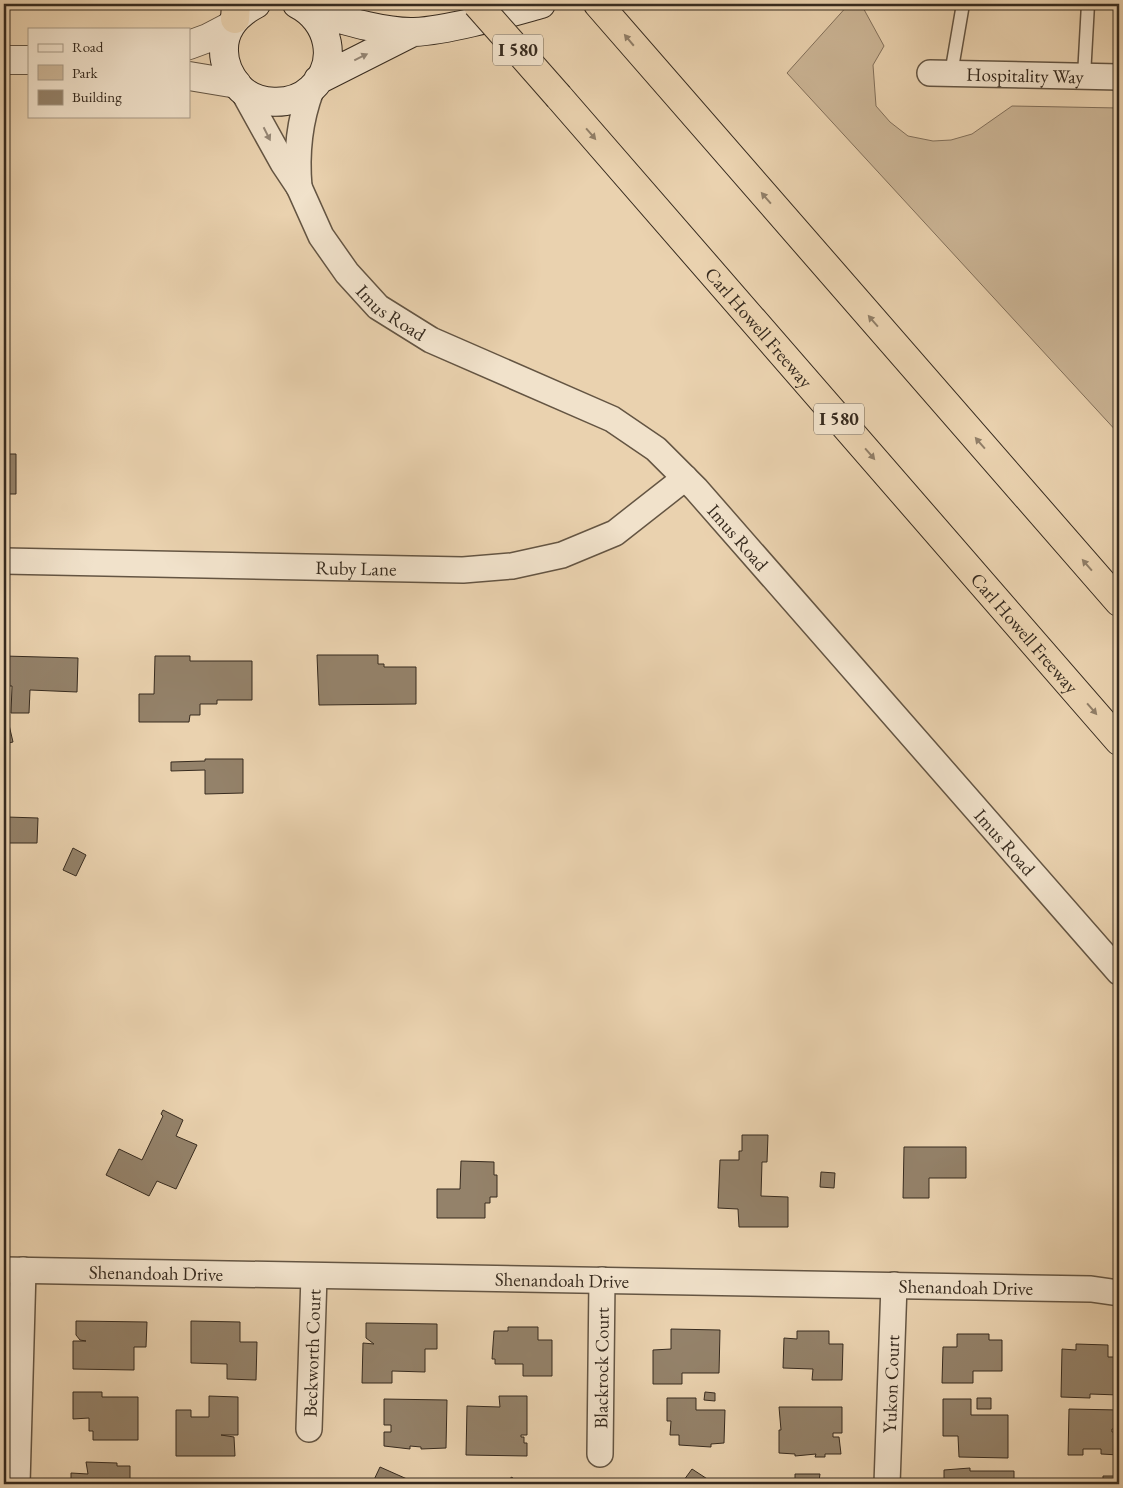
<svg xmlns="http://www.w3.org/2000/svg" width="1123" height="1488" viewBox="0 0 1123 1488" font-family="'EB Garamond',serif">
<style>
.green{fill:#ccb697;stroke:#82705b}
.building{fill:#94826a;stroke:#372b1f}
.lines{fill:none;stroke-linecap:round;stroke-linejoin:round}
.service-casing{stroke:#645543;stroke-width:15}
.minor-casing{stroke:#645543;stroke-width:28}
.tertiary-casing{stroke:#645543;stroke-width:30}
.secondary-casing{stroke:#372b1f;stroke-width:30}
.motorway-casing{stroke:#372b1f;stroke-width:30}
.service{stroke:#f1e2cb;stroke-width:12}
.minor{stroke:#f1e2cb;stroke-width:25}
.tertiary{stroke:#f1e2cb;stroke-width:28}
.secondary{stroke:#f1e2cb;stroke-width:28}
.motorway{stroke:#ead2af;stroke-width:28}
.motorway-bridge-casing{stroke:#372b1f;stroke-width:30;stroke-linecap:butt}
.motorway-bridge{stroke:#ead2af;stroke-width:28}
.oneway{fill:#907e67}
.oneway2{fill:#948675}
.labels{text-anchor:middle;stroke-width:4;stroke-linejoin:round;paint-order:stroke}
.shield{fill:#f1e2cb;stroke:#6f6253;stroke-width:1}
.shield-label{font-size:18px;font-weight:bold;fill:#372b1f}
.street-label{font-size:19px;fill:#372b1f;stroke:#f1e2cb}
</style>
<rect width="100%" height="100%" fill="#ead2af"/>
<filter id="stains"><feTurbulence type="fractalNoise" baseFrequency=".004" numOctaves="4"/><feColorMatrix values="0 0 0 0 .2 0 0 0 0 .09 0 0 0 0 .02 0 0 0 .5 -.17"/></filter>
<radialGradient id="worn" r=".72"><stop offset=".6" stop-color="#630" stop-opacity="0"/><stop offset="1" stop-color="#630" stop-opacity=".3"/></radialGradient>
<path class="green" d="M849 4H861L884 46 873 65 876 106 890 122 908 136 933 141 951 140 972 134 1012 106 1119 108V434L787 73Z"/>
<path class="building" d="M4 454H16V494H4Z
M317 655H378V664H384V667H416V704L319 705Z
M4 656 78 658 77 692 30 690 29 713H11L12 686H4Z
M155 656H190V661H252V700H217V704H200V715H190L189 722H139V694H154Z
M4 712H6L13 742 4 744Z
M205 759H243V793L205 794V770L171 771V762L205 761Z
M7 817 38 818 37 843H7Z
M73 848 86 855 76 876 63 870Z
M163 1110 183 1120 176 1136 197 1145 176 1189 157 1181 149 1196 106 1175 119 1149 142 1160 163 1116 161 1114Z
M742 1135H768L767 1162H762L761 1196 788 1197V1227H739L738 1209 718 1208 720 1160H739V1151H742Z
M904 1147H966V1178H929V1198H903Z
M461 1161 494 1162V1175H497V1197H490V1203H485V1218H437V1189H460Z
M821 1172 835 1173 834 1188 820 1187Z
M76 1321 147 1322 146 1347H134V1370L73 1369V1341H86L80 1340 76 1335Z
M191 1321 240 1322V1342H257L256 1380 227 1379V1364L191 1363Z
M366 1323 437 1324V1349H425V1372L392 1371V1383H362L363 1343 374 1344 366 1338Z
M508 1327H538V1340H552V1376H523V1364H495V1359H492L494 1331H508Z
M671 1329 720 1330 719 1373H682V1384H653V1350L671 1349Z
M797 1331H829V1344H843L842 1380H812L813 1369 783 1368 784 1338 797 1339Z
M957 1334H989V1340H1002V1371H973V1383H942L943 1347H957Z
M1076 1344 1108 1345V1357H1119V1395L1090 1394V1398L1061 1397 1062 1349 1076 1350Z
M73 1392H102V1397H138V1440H93V1431H89V1418L73 1419Z
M705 1392 715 1393V1401L704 1400Z
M209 1396 238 1397V1435H221L234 1437 235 1456H176V1410H191V1417H209Z
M499 1396H527V1435H521V1437H524V1443H527V1456L466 1455 467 1406 500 1407Z
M667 1398H696V1410H725L724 1443 711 1444V1447L679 1445V1435H670L671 1421H667Z
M977 1398H991V1409H977Z
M384 1399 447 1400 446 1448 421 1449V1447L410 1446V1449L384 1446V1432H391V1425H384Z
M943 1399H971V1415H1008V1458L959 1457 958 1436H943Z
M779 1407H842V1433H833V1437H839L841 1454H825V1457H815L816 1454 795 1456V1454L779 1453V1430H781Z
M1069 1409 1119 1410V1429H1112V1432H1119V1455L1101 1454V1449H1083V1455H1068Z
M86 1462 117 1463V1466H130V1483L71 1484V1473L88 1474Z
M380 1467 407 1479 404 1484H372Z
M970 1468V1471H1014V1484H944V1470Z
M692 1469 715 1484H681Z
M795 1474H820L819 1481 826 1482V1484H781V1480L795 1481Z
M1103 1476H1119V1484H1103Z
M512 1477 516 1484H500L506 1481Z"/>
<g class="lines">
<g class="service-casing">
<path id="service" d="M951 74 963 4
M1084 76 1088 4"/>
</g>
<g class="minor-casing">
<g id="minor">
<path id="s1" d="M930 73 1119 77"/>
<path id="s2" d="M243 91 283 163 299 187 321 236 347 273 378 307 431 340 612 419 656 449 696 489 1119 972"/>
<path d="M299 187C296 153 299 122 311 90"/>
<path id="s3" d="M4 561 463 570 512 566 562 555 615 533 685 478"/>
<path id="s4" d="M4 1270 1091 1289 1119 1293"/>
<path id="s5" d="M309 1429 314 1276"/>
<path id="s6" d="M600 1454 602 1280"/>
<path d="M17 1484 23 1270"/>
<path id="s7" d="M887 1484 894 1285"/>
</g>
</g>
<g class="tertiary-casing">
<path id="tertiary" d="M189 45 208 38 229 27
M4 60H29
M189 76 237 84"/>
</g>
<g class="secondary-casing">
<path id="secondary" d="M256 4C237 14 223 29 224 51 224 65 230 76 238 86 255 106 292 107 311 89 340 63 329 20 297 4
M309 10C340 19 383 33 414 32 451 30 505 14 541 4
M318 80 413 32"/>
</g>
<g class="motorway-casing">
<g id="motorway">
<path d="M598 4 1119 602"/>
<path d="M235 19 236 4"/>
<path id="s8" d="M559 97 1119 741"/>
</g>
</g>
<use href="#service" class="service"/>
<use href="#minor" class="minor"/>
<use href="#tertiary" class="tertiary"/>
<use href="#secondary" class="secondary"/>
<use href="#motorway" class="motorway"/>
<g class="motorway-bridge-casing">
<path id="motorway-bridge" d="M477 4 559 97"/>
</g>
<use href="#motorway-bridge" class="motorway-bridge"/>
</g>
<defs><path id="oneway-solid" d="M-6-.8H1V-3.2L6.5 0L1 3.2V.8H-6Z" transform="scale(1.25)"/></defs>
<g class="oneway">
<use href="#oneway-solid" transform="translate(629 40) rotate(-130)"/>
<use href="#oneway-solid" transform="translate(591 134) rotate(49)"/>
<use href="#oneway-solid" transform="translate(766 198) rotate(-131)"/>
<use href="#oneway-solid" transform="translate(873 321) rotate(-131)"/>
<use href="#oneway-solid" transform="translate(980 443) rotate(-131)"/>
<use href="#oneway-solid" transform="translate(870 454) rotate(49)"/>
<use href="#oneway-solid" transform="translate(1087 565) rotate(-131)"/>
<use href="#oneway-solid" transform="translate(1092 709) rotate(49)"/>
</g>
<g class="oneway2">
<use href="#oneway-solid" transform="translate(361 57) rotate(-26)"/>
<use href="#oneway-solid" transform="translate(267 134) rotate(63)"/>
</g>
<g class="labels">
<g class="shield">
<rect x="493" y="34.5" width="50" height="31" rx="4"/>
<rect x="814" y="403.5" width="50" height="31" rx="4"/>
</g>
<g class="shield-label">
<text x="518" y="56">I 580</text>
<text x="839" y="425">I 580</text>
</g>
<g class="street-label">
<text dy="7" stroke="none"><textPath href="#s1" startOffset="95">Hospitality Way</textPath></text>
<text dy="7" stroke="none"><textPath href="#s2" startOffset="270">Imus Road</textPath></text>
<text dy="7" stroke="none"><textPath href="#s8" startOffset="305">Carl Howell Freeway</textPath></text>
<text dy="7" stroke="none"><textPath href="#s2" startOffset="690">Imus Road</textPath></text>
<text dy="7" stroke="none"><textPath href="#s3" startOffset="352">Ruby Lane</textPath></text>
<text dy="7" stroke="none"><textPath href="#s8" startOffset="710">Carl Howell Freeway</textPath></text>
<text dy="7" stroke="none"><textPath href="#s2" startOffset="1095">Imus Road</textPath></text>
<text dy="7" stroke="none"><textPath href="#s4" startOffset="152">Shenandoah Drive</textPath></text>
<text dy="7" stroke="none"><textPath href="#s4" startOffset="558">Shenandoah Drive</textPath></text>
<text dy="7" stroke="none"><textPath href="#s4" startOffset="962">Shenandoah Drive</textPath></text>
<text dy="7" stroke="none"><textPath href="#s5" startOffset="76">Beckworth Court</textPath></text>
<text dy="7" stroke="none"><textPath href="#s6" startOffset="86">Blackrock Court</textPath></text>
<text dy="7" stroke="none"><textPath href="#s7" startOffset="100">Yukon Court</textPath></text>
</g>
</g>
<rect width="1123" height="1488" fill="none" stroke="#ead2af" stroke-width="20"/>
<rect x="5" y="5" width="1113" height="1478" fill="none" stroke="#372b1f" stroke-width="2.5"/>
<rect x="10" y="10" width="1103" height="1468" fill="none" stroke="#372b1f"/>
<rect x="28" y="28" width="162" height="90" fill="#f1e2cb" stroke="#a79986"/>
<rect x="38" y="44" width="25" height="8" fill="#f1e2cb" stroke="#a79986"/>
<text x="72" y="52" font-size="15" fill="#372b1f">Road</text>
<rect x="38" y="65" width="25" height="15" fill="#ccb697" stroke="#a79986"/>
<text x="72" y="78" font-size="15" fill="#372b1f">Park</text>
<rect x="38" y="90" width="25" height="15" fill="#94826a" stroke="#a79986"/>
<text x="72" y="102" font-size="15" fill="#372b1f">Building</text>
<rect width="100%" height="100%" filter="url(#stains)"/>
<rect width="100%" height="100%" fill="url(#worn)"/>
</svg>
